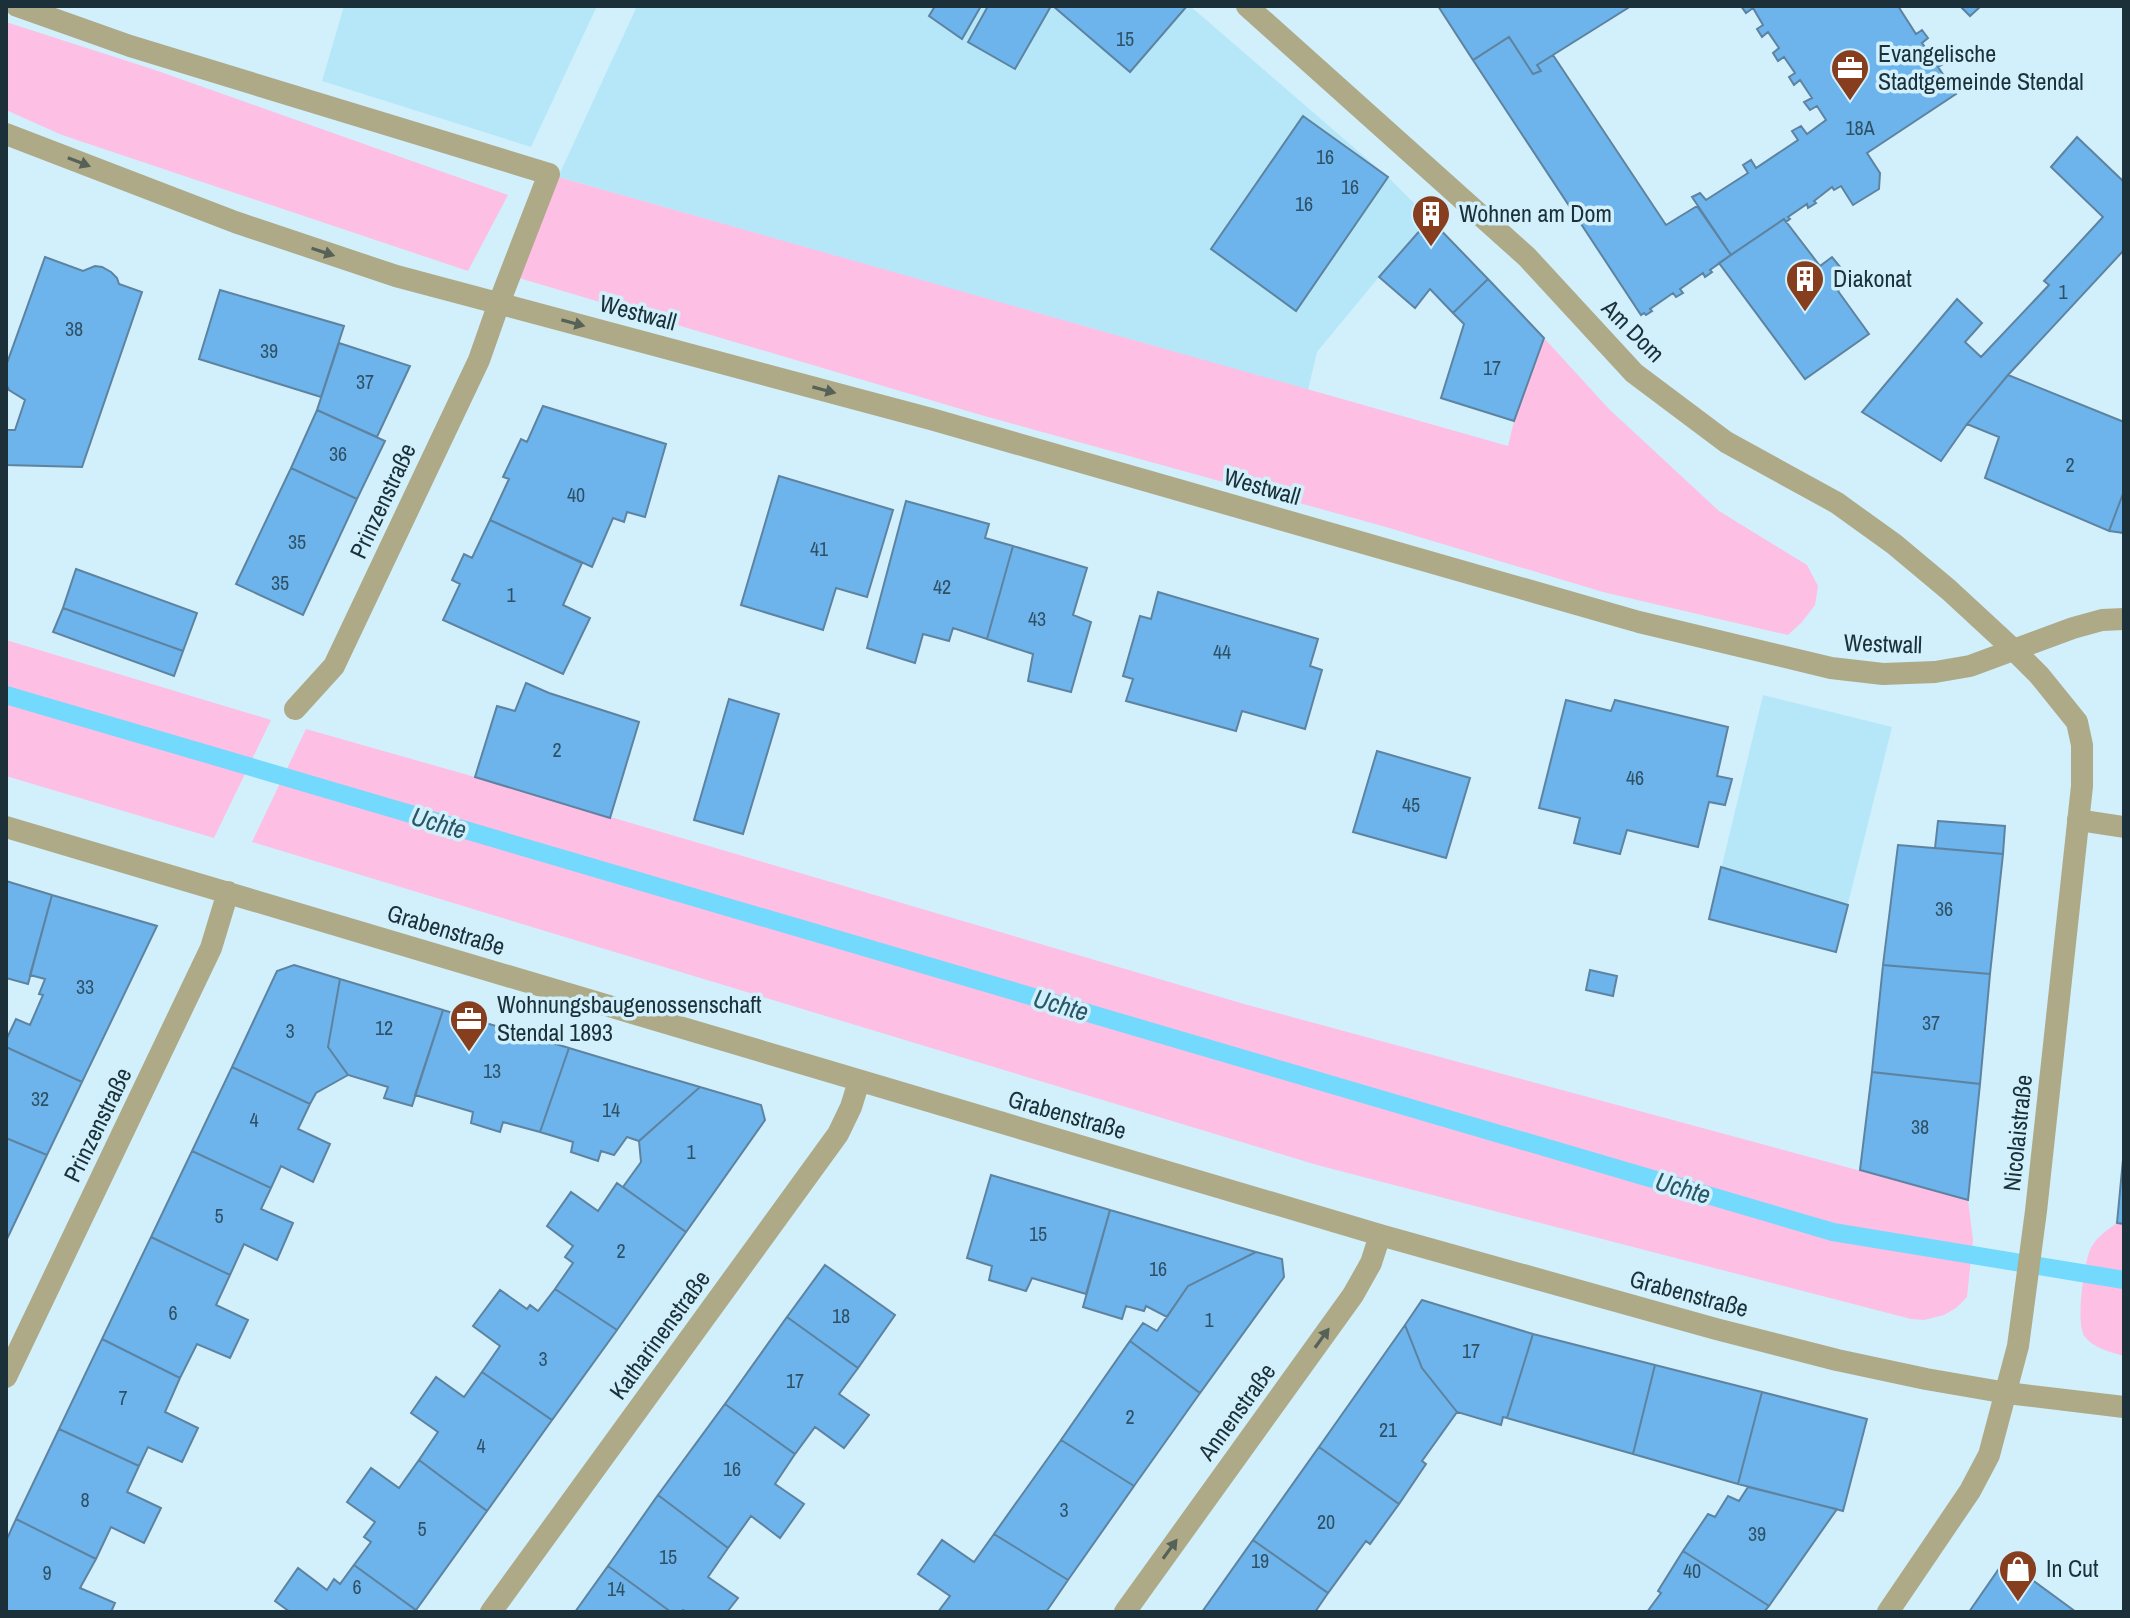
<svg xmlns="http://www.w3.org/2000/svg" width="2130" height="1618" viewBox="0 0 2130 1618" font-family="'Archivo Narrow',sans-serif">
<style>
.built{fill:#b6e7f9}
.green{fill:#fdbfe4}
.lines{fill:none;stroke-linecap:round;stroke-linejoin:round}
.stream{stroke:#73dafd;stroke-width:18}
.building{fill:#6cb4eb;stroke:#5e83a0;stroke-width:2}
.service{stroke:#aeaa87;stroke-width:22}
.minor{stroke:#aeaa87;stroke-width:22}
.oneway{fill:#566158}
.labels{text-anchor:middle;stroke-width:7;stroke-linejoin:round;paint-order:stroke}
.number-label{font-size:20px;fill:#2f5165}
.poi-label{font-size:24px;fill:#1b3038;stroke:#d1f0fc;text-anchor:start}
.street-label{font-size:24px;fill:#1b3038;stroke:#d1f0fc}
.water-label{font-size:26px;font-style:italic;fill:#2a5665;stroke:#d1f0fc}
</style>
<rect width="100%" height="100%" fill="#d1f0fc"/>
<path class="built" d="M344 6H597L531 147 322 81Z
M637 6H1190L1388 177 1430 219 1379 277 1317 352 1308 390 558 177Z
M1763 695 1892 727 1836 952 1709 919Z"/>
<path class="green" d="M6 22 155 70 508 195 468 271 62 135 6 110Z
M558 177 1508 446 1514 421 1544 338 1609 409 1719 511 1807 565 1818 586 1815 605 1802 622 1788 635 1603 592 1386 527 981 415 519 278Z
M6 640 271 720 214 838 6 776Z
M306 729 475 777 1244 1004 1968 1200 1973 1240 1967 1297 1956 1308 1944 1315 1924 1320 1911 1319 1317 1165 252 842Z
M2117 1223 2124 1224V1356C2111 1352 2093 1348 2085 1337 2075 1325 2084 1264 2090 1250 2095 1238 2107 1230 2117 1223Z"/>
<g class="lines">
<path class="stream" d="M6 695 1833 1232 2124 1280"/>
</g>
<path class="building" d="M935 6H981L962 39 929 16Z
M988 6H1051L1015 69 968 42Z
M1053 6H1187L1130 72Z
M1438 6H1631L1537 65 1541 71 1533 74 1509 37 1473 60Z
M1741 6H1898L1916 34 1922 30 1928 38 1922 43 1933 58 1938 54 1945 63 1938 67 1949 83 1955 78 1961 87 1954 91 1956 94 1867 153 1880 173 1879 189 1853 205 1841 186 1834 190 1832 187 1814 201 1816 203 1808 208 1807 204 1788 217 1790 219 1786 222 1784 219 1731 255 1692 197 1700 193 1706 200 1748 173 1743 165 1751 160 1756 168 1798 140 1792 131 1801 126 1807 134 1826 120 1817 106 1810 110 1804 102 1812 98 1800 80 1794 85 1789 77 1795 73 1784 57 1778 61 1773 53 1779 48 1768 32 1762 37 1757 29 1763 25 1753 8 1746 13Z
M1960 6H1981L1970 16Z
M1509 37 1533 74 1541 71 1537 65 1553 55 1666 225 1697 206 1731 255 1710 270 1712 272 1705 277 1703 273 1680 289 1683 293 1676 297 1673 293 1650 309 1652 311 1646 315 1644 313 1641 315 1473 60Z
M1303 116 1388 177 1296 311 1211 249Z
M2077 137 2124 182V250L2008 375 1967 424 1941 461 1862 412 1957 299 1982 323 1965 342 1981 357 2049 285 2044 281 2103 217 2051 167Z
M1430 219 1488 279 1453 313 1430 289 1415 308 1379 277Z
M1784 219 1820 266 1832 257 1851 280 1838 291 1869 334 1805 379 1719 263Z
M45 257 83 271 95 266 102 267 111 272 117 278 119 284 142 292 82 467 6 465V430H15L25 400 9 390 6 384V366Z
M1488 279 1544 338 1514 421 1441 398 1464 324 1453 313Z
M220 290 344 326 321 397 199 359Z
M339 343 410 366 377 437 317 410Z
M2008 375 2124 422V491L2109 531 1985 478 1999 437 1967 424Z
M543 406 666 444 645 517 627 512 624 522 613 518 592 567 490 520 509 479 503 477 521 439 527 442Z
M317 410 385 441 357 499 291 468Z
M291 468 357 499 303 615 236 584Z
M779 476 893 510 867 597 836 588 823 630 741 605Z
M2124 491V533L2109 531Z
M906 501 989 524 985 538 1013 546 987 639 953 628 949 641 923 634 915 663 867 648Z
M490 520 582 563 563 605 590 618 563 674 443 620 460 584 452 580 464 554 472 558Z
M1013 546 1087 568 1073 615 1091 622 1071 692 1028 681 1033 654 987 639Z
M76 569 197 613 183 651 63 608Z
M1158 592 1318 639 1310 666 1322 670 1305 729 1242 711 1236 731 1126 701 1133 679 1123 676 1140 616 1151 619Z
M63 608 183 651 174 676 53 632Z
M526 683 549 693 639 722 610 818 475 777 497 706 515 711Z
M729 699 779 714 743 834 694 820Z
M1566 700 1611 711 1615 700 1728 727 1717 776 1732 779 1725 805 1709 802 1698 847 1627 830 1620 854 1574 843 1580 818 1539 808Z
M1377 751 1470 778 1446 858 1353 832Z
M1938 821 2005 826 2003 854 1935 848Z
M1898 845 2003 854 1990 974 1883 965Z
M1721 867 1848 905 1836 952 1709 919Z
M6 881 52 895 28 984 6 978Z
M52 895 157 926 82 1082 6 1047V1040L16 1019 30 1025 43 995 39 994 45 979 30 975Z
M294 965 340 979 328 1047 348 1075 316 1093 310 1104 232 1067 277 971Z
M1883 965 1990 974 1980 1084 1872 1072Z
M1590 970 1617 976 1613 996 1586 990Z
M340 979 443 1010 412 1106 384 1098 388 1087 348 1075 328 1047Z
M443 1010 569 1048 540 1132 503 1122 500 1132 471 1123 473 1112 415 1095Z
M6 1047 82 1082 47 1155 6 1138Z
M569 1048 632 1067 700 1087 639 1141 627 1137 614 1155 601 1151 598 1161 571 1152 573 1142 540 1132Z
M232 1067 310 1104 298 1129 330 1144 313 1182 281 1166 271 1188 192 1151Z
M1872 1072 1980 1084 1968 1200 1860 1170Z
M700 1087 761 1105 765 1120 686 1232 623 1187 641 1162 639 1141Z
M6 1138 47 1155 6 1241Z
M2124 1149V1224L2117 1223Z
M192 1151 271 1188 261 1209 293 1223 277 1260 244 1244 230 1275 151 1237Z
M991 1175 1110 1210 1086 1294 1032 1278 1026 1291 989 1280 992 1266 967 1258Z
M617 1183 686 1232 617 1330 555 1289 573 1263 565 1257 573 1246 547 1226 571 1192 598 1211Z
M1110 1210 1186 1232 1256 1252 1188 1286 1167 1317 1146 1306 1144 1311 1126 1306 1122 1319 1083 1307Z
M151 1237 230 1275 216 1305 248 1320 230 1358 197 1344 180 1378 102 1339Z
M1256 1252 1282 1259 1284 1277 1200 1393 1130 1341 1143 1323 1157 1331 1188 1286Z
M825 1265 895 1315 858 1368 787 1317Z
M555 1289 617 1330 552 1420 482 1372 500 1346 473 1326 500 1290 527 1309 530 1305 538 1311Z
M1422 1300 1533 1334 1507 1418 1503 1417 1501 1425 1457 1412 1422 1368 1405 1325Z
M787 1317 858 1368 839 1394 869 1415 844 1448 815 1427 795 1454 725 1404Z
M1405 1325 1422 1368 1457 1412 1422 1461 1426 1464 1399 1504 1319 1447Z
M1533 1334 1655 1365 1633 1454 1507 1418Z
M102 1339 180 1378 165 1412 198 1428 182 1462 148 1447 139 1466 59 1429Z
M1130 1341 1200 1393 1134 1486 1061 1440Z
M1655 1365 1762 1392 1738 1484 1633 1454Z
M482 1372 552 1420 487 1511 419 1460 438 1432 411 1413 436 1377 464 1397Z
M1762 1392 1867 1419 1843 1511 1738 1484Z
M725 1404 795 1454 775 1484 804 1504 780 1538 751 1516 728 1548 658 1495Z
M59 1429 139 1466 127 1492 161 1508 144 1543 111 1527 96 1559 16 1519Z
M1061 1440 1134 1486 1068 1580 994 1534Z
M1319 1447 1399 1504 1370 1544 1366 1541 1328 1593 1253 1540Z
M419 1460 487 1511 416 1610 354 1565 371 1542 364 1537 375 1522 347 1502 371 1468 399 1488Z
M1748 1487 1837 1509 1769 1606 1683 1551 1708 1514 1715 1517 1728 1496 1739 1501Z
M658 1495 728 1548 708 1577 738 1598 727 1612H687L683 1610 682 1612H671L608 1566Z
M16 1519 96 1559 80 1588 115 1603 111 1612H6V1541Z
M994 1534 1068 1580 1046 1612H938L950 1596 918 1574 942 1540 974 1562Z
M1253 1540 1328 1593 1315 1612H1202Z
M1683 1551 1769 1606 1764 1612H1647L1661 1593 1658 1591Z
M2005 1560 2076 1612H1969Z
M354 1565 416 1610 415 1612H290L275 1601 298 1568 327 1590 334 1579 340 1584Z
M608 1566 671 1612H575Z"/>
<g class="lines">
<path class="service" d="M17 6 130 46 549 174 499 303
M2078 820 2124 827"/>
<path class="minor" d="M1247 6 1527 257 1634 373 1726 442 1837 503 1894 544 1949 590 2015 651 2039 675 2077 722 2082 745V786L2036 1211 2018 1346 1989 1455 1970 1491 1888 1612
M6 134 235 222 396 276 931 419 1639 622 1831 668 1883 674 1935 672 1970 666 2073 628 2102 620 2124 619
M295 709 334 666 479 360 499 303
M6 827 1380 1235 1716 1329 1837 1360 1926 1379 2007 1393 2124 1407
M6 1377 211 948 228 892
M491 1612 838 1134 851 1107 859 1081
M1125 1612 1353 1295 1371 1263 1380 1235"/>
</g>
<defs><path id="oneway-solid" d="M-6-.8H1V-3.2L6.5 0L1 3.2V.8H-6Z" transform="scale(2)"/></defs>
<g class="oneway">
<use href="#oneway-solid" transform="translate(79 162) rotate(21)"/>
<use href="#oneway-solid" transform="translate(323 252) rotate(18)"/>
<use href="#oneway-solid" transform="translate(573 323) rotate(15)"/>
<use href="#oneway-solid" transform="translate(824 390) rotate(15)"/>
<use href="#oneway-solid" transform="translate(1322 1338) rotate(-54)"/>
<use href="#oneway-solid" transform="translate(1170 1549) rotate(-54)"/>
</g>
<defs>
<g id="office-pin" transform="scale(2)"><path d="M0 17L-7.5 6A9.5 9.5 0 1 1 7.5 6Z" fill="#863e1f" stroke="#d1f0fc"/><path d="M-6-3h4V-5.5h4V-3h4V5H-6ZM-1-4.5V-3h2v-1.5ZM-6 0V1H6V0Z" fill="#fff"/></g>
<g id="building-pin" transform="scale(2)"><path d="M0 17L-7.5 6A9.5 9.5 0 1 1 7.5 6Z" fill="#863e1f" stroke="#d1f0fc"/><path d="M-4-6H4V6H1V3H-1V6H-4ZM-2.5-4.3h1.7v1.8h-1.7ZM.8-4.3h1.7v1.8H.8ZM-2.5-1h1.7V.8h-1.7ZM.8-1h1.7V.8H.8Z" fill="#fff"/></g>
<g id="shop-pin" transform="scale(2)"><path d="M0 17L-7.5 6A9.5 9.5 0 1 1 7.5 6Z" fill="#863e1f" stroke="#d1f0fc"/><path d="M-5-2.5h2.3a2.7 3.5 0 0 1 5.4 0H5L5.5 6h-11ZM-1.5-2.5h3a1.5 2.3 0 0 0-3 0Z" fill="#fff"/></g>
</defs>
<g fill-rule="evenodd">
<use href="#office-pin" x="1850" y="68"/>
<use href="#building-pin" x="1431" y="214"/>
<use href="#building-pin" x="1805" y="279"/>
<use href="#office-pin" x="469" y="1019"/>
<use href="#shop-pin" x="2018" y="1569"/>
</g>
<g class="labels">
<g class="number-label">
<text x="1125" y="46">15</text>
<text x="1860" y="135">18A</text>
<text x="1325" y="164">16</text>
<text x="1350" y="194">16</text>
<text x="1304" y="211">16</text>
<text x="2063" y="299">1</text>
<text x="74" y="336">38</text>
<text x="269" y="358">39</text>
<text x="1492" y="375">17</text>
<text x="365" y="389">37</text>
<text x="338" y="461">36</text>
<text x="2070" y="472">2</text>
<text x="576" y="502">40</text>
<text x="297" y="549">35</text>
<text x="819" y="556">41</text>
<text x="280" y="590">35</text>
<text x="942" y="594">42</text>
<text x="511" y="602">1</text>
<text x="1037" y="626">43</text>
<text x="1222" y="659">44</text>
<text x="557" y="757">2</text>
<text x="1635" y="785">46</text>
<text x="1411" y="812">45</text>
<text x="1944" y="916">36</text>
<text x="85" y="994">33</text>
<text x="1931" y="1030">37</text>
<text x="384" y="1035">12</text>
<text x="290" y="1038">3</text>
<text x="492" y="1078">13</text>
<text x="40" y="1106">32</text>
<text x="611" y="1117">14</text>
<text x="254" y="1127">4</text>
<text x="1920" y="1134">38</text>
<text x="691" y="1159">1</text>
<text x="219" y="1223">5</text>
<text x="1038" y="1241">15</text>
<text x="621" y="1258">2</text>
<text x="1158" y="1276">16</text>
<text x="173" y="1320">6</text>
<text x="841" y="1323">18</text>
<text x="1209" y="1327">1</text>
<text x="1471" y="1358">17</text>
<text x="543" y="1366">3</text>
<text x="795" y="1388">17</text>
<text x="123" y="1405">7</text>
<text x="1130" y="1424">2</text>
<text x="1388" y="1437">21</text>
<text x="481" y="1453">4</text>
<text x="732" y="1476">16</text>
<text x="85" y="1507">8</text>
<text x="1064" y="1517">3</text>
<text x="1326" y="1529">20</text>
<text x="422" y="1536">5</text>
<text x="1757" y="1541">39</text>
<text x="668" y="1564">15</text>
<text x="1260" y="1568">19</text>
<text x="1692" y="1578">40</text>
<text x="47" y="1580">9</text>
<text x="357" y="1594">6</text>
<text x="616" y="1596">14</text>
</g>
<g class="poi-label">
<text x="1878" y="62">Evangelische<tspan x="1878" dy="28">Stadtgemeinde Stendal</tspan></text>
<text x="1459" y="222">Wohnen am Dom</text>
<text x="1833" y="287">Diakonat</text>
<text x="497" y="1013">Wohnungsbaugenossenschaft<tspan x="497" dy="28">Stendal 1893</tspan></text>
<text x="2046" y="1577">In Cut</text>
</g>
<g class="street-label">
<text transform="translate(638 313) rotate(15)" y="8">Westwall</text>
<text transform="translate(1633 331) rotate(45)" y="8">Am Dom</text>
<text transform="translate(1262 487) rotate(16)" y="8">Westwall</text>
<text transform="translate(383 501) rotate(-65)" y="8">Prinzenstraße</text>
<text transform="translate(1883 644) rotate(2)" y="8">Westwall</text>
<text transform="translate(446 930) rotate(17)" y="8">Grabenstraße</text>
<text transform="translate(1067 1115) rotate(16)" y="8">Grabenstraße</text>
<text transform="translate(98 1125) rotate(-64)" y="8">Prinzenstraße</text>
<text transform="translate(2018 1133) rotate(-84)" y="8">Nicolaistraße</text>
<text transform="translate(1689 1294) rotate(15)" y="8">Grabenstraße</text>
<text transform="translate(660 1335) rotate(-54)" y="8">Katharinenstraße</text>
<text transform="translate(1237 1412) rotate(-54)" y="8">Annenstraße</text>
</g>
<g class="water-label">
<text transform="translate(439 823) rotate(16)" y="9">Uchte</text>
<text transform="translate(1061 1005) rotate(16)" y="9">Uchte</text>
<text transform="translate(1683 1188) rotate(16)" y="9">Uchte</text>
</g>
</g>
<rect width="2130" height="1618" fill="none" stroke="#1b3038" stroke-width="16"/>
</svg>
